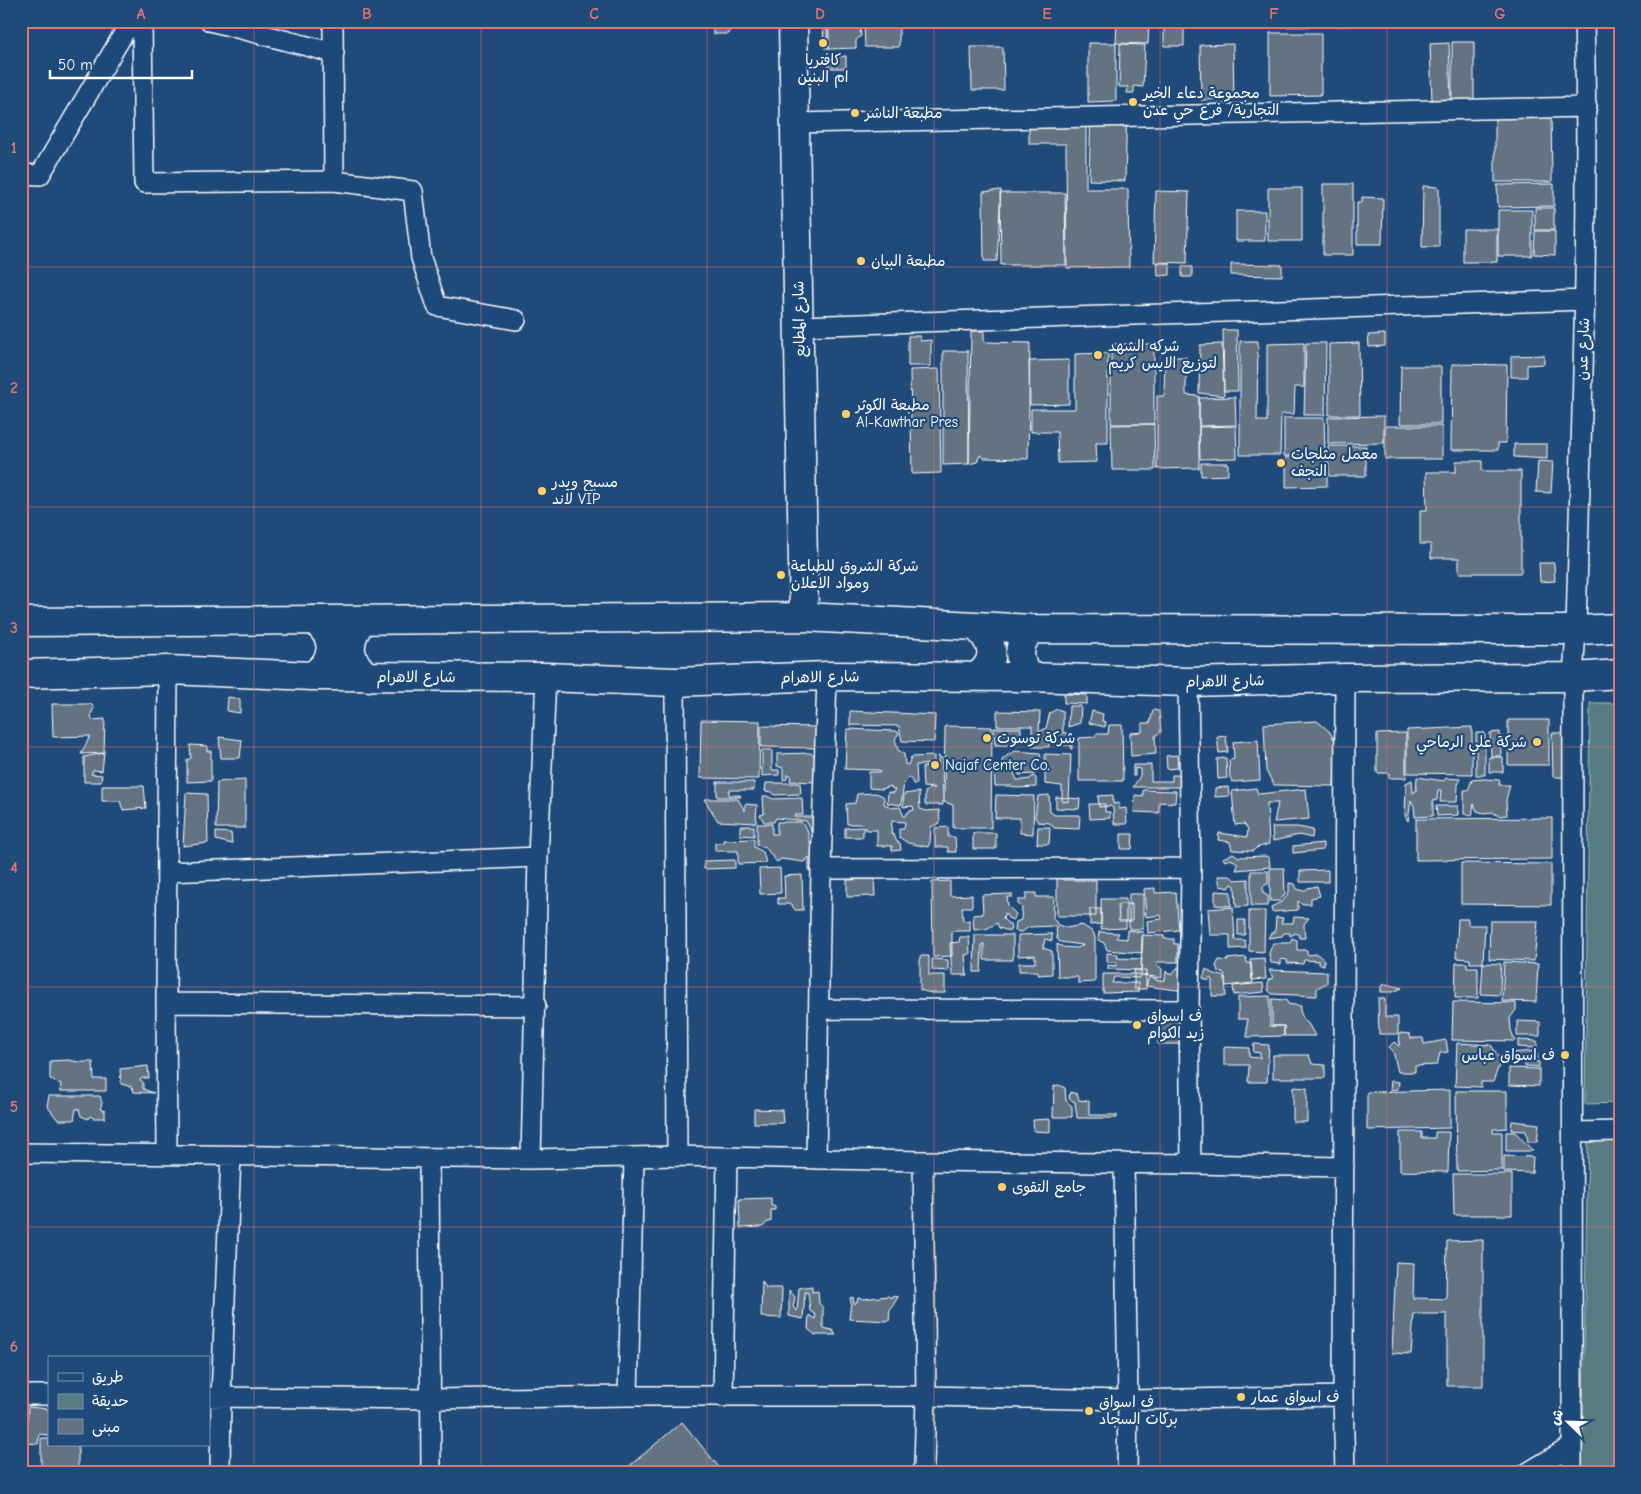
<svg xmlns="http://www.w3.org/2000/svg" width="1641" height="1494" viewBox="0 0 1641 1494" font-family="'Comic Neue','Playpen Sans Arabic',sans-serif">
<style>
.green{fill:#567c82;stroke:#aabec0}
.building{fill:#637382;stroke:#fff}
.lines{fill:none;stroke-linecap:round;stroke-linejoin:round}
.street-casing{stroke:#fff;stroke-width:22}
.secondary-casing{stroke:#fff;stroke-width:31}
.street{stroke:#1f4a7a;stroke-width:19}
.secondary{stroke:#1f4a7a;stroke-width:28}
.grid{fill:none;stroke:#e47373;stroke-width:1;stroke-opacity:0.55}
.poi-dot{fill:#ffd166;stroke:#1f4a7a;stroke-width:2}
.labels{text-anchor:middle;stroke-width:4.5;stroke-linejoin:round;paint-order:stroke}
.poi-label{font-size:15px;fill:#fff;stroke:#1f4a7a;text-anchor:start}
.street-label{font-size:15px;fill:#fff;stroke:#1f4a7a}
.neatline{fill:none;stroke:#e47373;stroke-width:2}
.grid-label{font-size:16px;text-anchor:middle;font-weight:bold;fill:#e47373}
</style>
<rect width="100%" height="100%" fill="#1f4a7a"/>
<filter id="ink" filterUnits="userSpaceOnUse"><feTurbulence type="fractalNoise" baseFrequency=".02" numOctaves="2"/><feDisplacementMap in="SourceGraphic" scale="10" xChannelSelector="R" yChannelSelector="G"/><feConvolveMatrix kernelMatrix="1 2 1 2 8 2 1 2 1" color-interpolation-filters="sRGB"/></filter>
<g filter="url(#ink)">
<path class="green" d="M1590 703H1620V1103L1585 1104Z
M1620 1139V1473H1582L1588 1140Z"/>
<path class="building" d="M713 21H730L729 34H713Z
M823 21H861V24L823 25Z
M864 21H899V47H865Z
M1117 21H1149L1148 44 1116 43Z
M1164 21H1184V46H1164Z
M1266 21H1352V26L1267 27Z
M827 24 828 48H824L823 25Z
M860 24 861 36 856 40V48L829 49V25Z
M1270 33H1321V95L1270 96Z
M1452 42H1474V103H1452Z
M1088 43H1116V101L1088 102Z
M1449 43 1451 102H1432L1430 44Z
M1120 44 1145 45 1143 87 1134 86V93H1127L1128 87H1119Z
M1233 44 1234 99 1201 100 1200 45Z
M971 47H1003L1004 90H972Z
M846 56V68H829L828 57Z
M1091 107 1127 108 1125 181 1089 180Z
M1495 112H1551L1552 182H1495Z
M1086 124V189H1128L1129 267 1067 268 1066 144H1029V125Z
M1323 184H1353V255H1323Z
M1554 184V206L1498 207 1497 185Z
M1423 186 1439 187V247H1422Z
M1268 188H1302V241H1268Z
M1001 190 997 261H984L983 192Z
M1156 191 1189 192 1187 263 1154 262Z
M1000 193H1065L1066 265H1001Z
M1362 197 1383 198 1382 244H1357V202H1362Z
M1535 208H1554V230H1535Z
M1498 210H1532V256H1498Z
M1236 211H1265V241H1236Z
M1463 229H1497V262H1463Z
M1535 231H1555V255L1534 254Z
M1157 263H1170V275L1158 276Z
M1231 264 1282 265V276L1231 275Z
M1182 267H1192V277H1182Z
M1223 330H1237L1238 391H1224Z
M971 331H984V342L1030 343 1028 459 984 458 980 455 977 462 969 464Z
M1385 334V346L1369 347 1368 335Z
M908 336H920V341L931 340V366H908Z
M1240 341H1258L1257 421H1267V344L1304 343V387H1295L1294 414H1281L1280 455H1240Z
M1306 343H1326L1325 415H1304Z
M1359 343 1360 415H1329V344Z
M1111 344H1154V424H1111Z
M1222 344 1224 396 1199 393 1200 345Z
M943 351H968L969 464 943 465Z
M1108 353V443H1096L1097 462 1058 463 1057 432H1031V409H1075V354Z
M1544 355V364L1527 365V377H1511V356Z
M1165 357H1186V395L1199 396V468L1157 469V396H1164Z
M1069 360V404L1030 405 1029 361Z
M1452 364 1507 365 1506 443H1498V450H1451Z
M1401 366H1441V424H1400Z
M939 369 941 473 912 474 910 370Z
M1235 397 1236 425 1199 426V398Z
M1384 416V443L1328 444V417Z
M1284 418H1324L1325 455 1284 456Z
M1154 424 1155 470H1112L1111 425Z
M1236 426 1237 458 1200 459 1199 427Z
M1385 426H1442V459H1385Z
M1514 444H1547V459L1514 457Z
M1328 446H1366V476H1329Z
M1286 457H1327V486L1286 487Z
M1456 461H1482V471H1521V573H1459V558H1431V544H1420V510H1427L1426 472H1456Z
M1538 461 1553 462 1551 493 1536 492Z
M1201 463H1228V475L1201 476Z
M1539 563H1554L1555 581 1540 582Z
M1064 694 1087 695V704L1064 703Z
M228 697 240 699V713L227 711Z
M52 704H91L94 708 91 714 92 720 105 719 104 753 81 754 90 736 53 737Z
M1069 706H1081L1080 723 1068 727Z
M1057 709 1063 711V733H1067L1072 736V749H1071V745H1057V742H1049V747H1032V726H997V711L1040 712 1039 732 1046 728 1050 713Z
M1153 710 1159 711 1161 732 1155 736 1156 754 1131 756 1130 733 1142 732V723H1150Z
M850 711 935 715 934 742 902 741 899 726 850 725Z
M1092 711 1103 714 1102 721 1106 722 1105 727 1089 723Z
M701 720 760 721 759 779 700 778Z
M1508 720H1549V765H1508Z
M1317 721 1329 731 1336 742 1334 786 1274 785 1266 771 1264 724Z
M1109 725H1122L1123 781H1079V738L1095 737 1096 734H1108Z
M761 726 818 727V748L761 747Z
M945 726 992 727 991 828H953V805L944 802Z
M1472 727V774L1407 773V730Z
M994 728H1021V738H1013V745H995Z
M847 729 896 731 899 733 895 739 898 750 904 754 905 764 908 765 911 757 934 756V764L916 765 917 784H913L912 781 909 777 904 782 901 805 887 803 888 792 894 793 895 790 891 788V786L882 789 869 788V772H881L878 770 845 769Z
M1500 732 1501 756H1491L1490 733Z
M1406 733V778H1389V773H1377V734Z
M1476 733H1485V775H1476Z
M1552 733H1563L1564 777H1553Z
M1226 736 1228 752 1219 753 1217 737Z
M219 737 242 740 240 758H221Z
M1258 740 1260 780 1233 782 1230 778 1229 760 1234 759 1233 742Z
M190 745 207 746V751H211V781L187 782V760L191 758Z
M762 750H772V770H779V775L762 776Z
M1016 751 1040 753 1041 758 1035 759 1034 763 1037 769 1035 774 1019 775 1018 764 1002 766V760L1009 754Z
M104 753 102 771 93 770 91 774 102 775 101 782H84V757Z
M810 753 818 757 817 782 790 781 791 775H787V779L783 780V768L777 766V754Z
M1045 754 1071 755 1069 801 1062 802V786L1045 784Z
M1177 755 1178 768 1167 769 1166 756Z
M938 756 942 758 943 805H925V792L929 790V788H935L923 787 922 767 938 766Z
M1489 757H1503V772H1489Z
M1226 758 1227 778 1218 779 1217 759Z
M1133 765H1151V781H1172V775H1182L1185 787H1133L1140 776V769L1135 768V776H1133Z
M994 771H1013L1017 780H1022L1030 779 1033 776 1036 778V787L1018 788 1011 786H995Z
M1417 777 1444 781 1446 778 1460 779 1458 785 1457 802H1440L1441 790H1438L1437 800 1433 801V816L1415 817 1414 806 1411 800 1408 821 1405 816 1406 783 1412 780 1413 793 1416 791Z
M1484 779 1500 780 1499 785H1510L1506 800 1507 815 1499 816 1492 812 1484 813 1477 811 1474 804 1472 816 1464 814V790H1468L1472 780Z
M245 780V828H216L217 782Z
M717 782H754V790H729V795H740L741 797H717Z
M766 783H800L801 794 775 795 772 792 765 791Z
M102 786H144L146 808 123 810 120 801H102Z
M1228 787 1229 796 1215 797V788Z
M1256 788 1258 794 1306 789 1309 819 1274 822 1278 803H1267L1269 844 1256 848 1253 851 1232 850 1230 842 1218 840 1219 833 1247 837 1248 829 1244 824 1235 825 1232 791Z
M1143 790 1176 791 1175 803 1159 802V813L1134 812 1135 795 1143 796Z
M919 792 920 809 927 811 939 810 940 823 931 827 930 842 928 847 908 843 899 837V829H904L905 822 892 821 891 834 894 835 897 842 900 843 901 850 892 851V846H877V830H866L864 824H847L846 804 855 803 857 794 876 793 883 796 884 798V804L893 808 900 807 904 817 909 811 914 810 913 806 903 807 904 794Z
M186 793 207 794 208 843 183 846Z
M996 795 1034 796 1033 834 1020 833V818H995Z
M1049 795 1050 812 1055 815H1080L1079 829 1054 828 1050 823 1038 822 1035 817 1038 796Z
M1113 795V804L1119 803V809L1126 808 1127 824H1114L1113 808 1110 806 1099 807 1098 796Z
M763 796H767L773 799 802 798 803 815H794V817H819L814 844 810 828 806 821 776 818 774 822H764L760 815 764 814Z
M1056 797 1080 799 1079 809 1056 808Z
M704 799H738L745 811V804L757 805 756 823 718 821Z
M1089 804H1105V812H1110V818L1090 819Z
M1436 806H1458V815L1437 816Z
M1552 818V859L1416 860V819Z
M777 822H801L807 829 811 846 816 850V871H809V857L804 862 781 859 777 862 765 847 757 845V824H772V834H777Z
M740 826H754V836L740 835Z
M863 827V837H845V828Z
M948 827V837H955L956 852H948V847H935V828Z
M1038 827H1050L1049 844H1037Z
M1272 827H1298L1313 830 1312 838 1299 835 1273 841Z
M216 832 231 833 232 844 216 840Z
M973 833H996V849H973Z
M1121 834H1133L1132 849H1121Z
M754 839V847L763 852 766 863 738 864V851H715V843H723V840Z
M1323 843V850L1293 853V846Z
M1233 853 1239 857 1266 856 1269 858 1270 867 1236 870 1238 865 1235 861 1230 859 1225 861 1223 858Z
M735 860V868L704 869V861Z
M1461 863 1551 864V905L1461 904Z
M780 868 781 893 760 894 759 869Z
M1270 868H1284L1285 894 1279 901H1270Z
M1328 870V882H1300V871Z
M1251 871H1268V884L1263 886V893L1268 896V906H1251Z
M802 875 803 910H795L791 904H778V898H785L784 876Z
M1218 876H1230L1235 880 1248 879V906L1236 907 1235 886 1232 884 1229 888 1220 886Z
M1057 877 1064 880H1096V916H1057Z
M874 879 875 896 847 897V880Z
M950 881V896L972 895V907H962L963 921 970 920V931H952V956L933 957 932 882Z
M1289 883 1295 884 1297 889 1304 891 1308 888 1317 886 1320 896 1311 898V904H1301L1298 901V910L1272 912 1271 907 1283 901 1289 892Z
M1155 888V893L1176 892 1179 930 1148 933 1147 921 1162 919 1161 915 1146 917 1144 889Z
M1215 891 1231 892V906L1215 905Z
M1026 893H1036V897H1054L1053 918 1058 925 1066 928 1082 925 1093 932 1095 937V982L1078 983V977H1058L1057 944 1063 947 1078 948 1083 945 1060 942 1057 939 1056 926 1029 927 1022 932 1015 931 1016 922 1021 920 1022 907 1018 904V900H1026Z
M1012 894V897H1007L1008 906 1016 914 1013 920 1008 918 1005 913 1003 919 1011 926 1010 931 999 928 997 923 986 929 974 930 973 915 983 914 982 895Z
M1129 894H1143V929H1129Z
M1101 899H1126V928L1101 929Z
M1118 904H1132V921H1119Z
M1233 907 1235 940H1245L1246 948 1230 949V935H1210L1208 909Z
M1090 909H1101V924L1090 925Z
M1249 911H1265L1264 952 1249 951Z
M1276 917 1283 918 1281 923H1293L1294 917 1309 918 1304 924 1305 938H1299V935L1296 933 1290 936V933H1284L1282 936 1268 938 1271 933 1275 932Z
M1458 919H1468V925H1485L1483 963H1470V959L1456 958Z
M1238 920H1245V935H1238Z
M1490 921H1538L1534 961 1489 959Z
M1127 930 1143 932 1142 953 1107 950 1104 943 1098 940 1099 932 1119 933 1116 938 1127 939Z
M1052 934V941L1045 939 1043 948 1052 951V974L1038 975V971H1019V963H1035V955L1018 956V935Z
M975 935H1013V960H984V944H982L981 972H974Z
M1142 935 1164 936V939H1174V944H1178V962H1157L1156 964 1162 969V978L1141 975Z
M960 937H969L970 954 965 955 967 975H952L950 943 959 942Z
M1292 938 1297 940V950H1307V955L1317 954 1324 960V965L1319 964V961L1304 960 1303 964 1287 963V960L1281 959V964L1271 963 1269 953 1273 943H1290Z
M1107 953 1118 954 1117 958 1142 959 1141 970 1108 969V965L1116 966V962H1107Z
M920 956H929V975H945V993H931L920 990Z
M1246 957 1247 963H1251L1253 983 1226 986 1224 973 1218 971 1216 966 1219 960 1228 961 1227 959Z
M1264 958 1266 979 1252 980 1250 959Z
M932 959 948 960V971L932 970Z
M1504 962 1538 964 1536 1002 1502 1001Z
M1456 963H1467V967H1478V998H1455Z
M1483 963 1501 964 1500 995 1481 994Z
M1182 965 1185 991 1146 986 1149 977 1157 979V981L1165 980 1166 971 1168 974H1173L1177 968Z
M1206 969 1212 973 1225 977 1226 996H1212V980L1210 978 1208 981 1203 978Z
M1134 970 1146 971V989H1134Z
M1269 970 1327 972V983L1317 988V996L1272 994 1268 990V980L1273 978Z
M1103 974H1139V978L1114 977 1112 983H1138V992L1103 993Z
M1263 983 1264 992 1234 995 1233 986Z
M1386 984 1402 988 1393 992H1381V986Z
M1270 996V1026H1284V1036L1247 1037V1019H1238V997Z
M1378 998H1385V1017H1398V1034H1379Z
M1272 999 1286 1000 1288 1004 1301 1006 1300 1011 1303 1018 1309 1025 1315 1036H1284V1026H1272Z
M1453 1002 1516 1003V1010L1510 1018 1511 1030 1515 1041 1452 1040Z
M1158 1018H1183L1182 1044H1158Z
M1517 1021 1540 1022V1036H1517Z
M1400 1033 1410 1034V1038H1423L1424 1044 1446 1040 1448 1052 1440 1053 1437 1065 1415 1066V1072H1398L1393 1051 1389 1047 1394 1042 1399 1046Z
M1518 1040 1537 1041V1048L1518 1047Z
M1457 1043 1491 1045 1501 1060 1493 1082H1481V1087L1455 1086Z
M1254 1044 1269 1045 1267 1082H1248L1249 1065H1224V1047L1249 1048V1057L1260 1058V1053L1253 1052Z
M1537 1051 1538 1058 1511 1059 1509 1053Z
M1273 1055H1309L1312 1064 1325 1065V1078H1273Z
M68 1060 79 1062H93L94 1079H106V1091H60L61 1084 50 1079V1061Z
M1524 1060 1539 1062V1067L1524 1066Z
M148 1066 149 1078H142L140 1080 143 1082V1089L154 1093 134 1092 132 1087 121 1084 120 1069Z
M1509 1068 1539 1069V1086L1509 1085Z
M1391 1081 1399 1082 1398 1089 1390 1090Z
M1059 1085 1065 1088 1066 1101 1072 1106V1117H1053L1054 1086Z
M1293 1087 1307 1088V1122H1293Z
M1450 1090V1128L1367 1130V1092Z
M1456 1091H1507V1128L1493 1129V1132H1502V1170L1457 1171Z
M1070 1092 1077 1094 1079 1100 1089 1101V1115H1117V1118H1077L1075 1102 1069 1099Z
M49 1096H100L102 1103 100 1109 105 1111V1118H93L90 1116 88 1119 81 1116 79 1109H76L74 1120H58L47 1106Z
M754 1109 782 1110 783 1123H754Z
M1050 1119V1132L1034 1131 1033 1120Z
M1512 1121 1539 1124 1537 1142H1528L1526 1131 1511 1130Z
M1400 1132H1422V1138H1435V1132H1449L1448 1172 1400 1171Z
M1506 1132H1515L1533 1151H1506Z
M1504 1156 1533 1157 1532 1173 1504 1172Z
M1453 1174H1512V1215H1454Z
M771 1198V1205L775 1207V1210H771V1221L766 1223 763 1227 740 1228 739 1199Z
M1483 1240V1386H1447V1314H1414L1411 1354 1392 1353 1396 1262 1414 1263 1413 1298 1446 1299 1447 1241Z
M762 1281 766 1288H782L781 1318 761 1317Z
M812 1286V1292L818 1291 819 1303 823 1308V1328L832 1330 836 1335H815L808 1329 809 1315 815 1319 816 1315 810 1311 808 1292H805L803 1319 789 1316V1290L795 1297 793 1307 797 1311 799 1288Z
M888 1296 892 1298V1296L898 1297 890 1310 889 1321 849 1319 851 1302 850 1298 853 1297 854 1304 857 1302 858 1298 863 1299Z
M28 1407 49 1409V1435L39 1434 38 1444 26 1443Z
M682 1422 723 1472 621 1473Z
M41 1438H49V1445H78V1473H41Z"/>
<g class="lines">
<g class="street-casing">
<path id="street" d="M142 21 144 183 334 181
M210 21 334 53
M333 21 334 181 413 191 421 258 437 306 516 320
M795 123 1587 107
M21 174 40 175 131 21
M799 326 1585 300
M675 682 677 1156
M1188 682 1191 868 1189 1010 1191 1164
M821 869 1191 868
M167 872 538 857
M166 1003 536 1006
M819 1009 1189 1010
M1574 1132 1620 1131
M21 1153 531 1159 677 1156 923 1161 1191 1164 1344 1167
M167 1155 166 1003 168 670
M429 1158 431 1473
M531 1159 538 857 546 677
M816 1159 821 869 827 676
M1124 1163 1128 1400 1127 1473
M21 1395H49
M628 1396 634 1158
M209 1397 431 1399 628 1396H926L1128 1400 1343 1396
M723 1397 727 1158
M220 1473 221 1397 231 1156
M921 1473 924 1466 926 1396 923 1161
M1345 1473 1343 1396 1345 678
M1527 1473 1572 1446
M1572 1473 1573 677 1576 630C1581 427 1590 224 1584 21"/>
</g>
<g class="secondary-casing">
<path id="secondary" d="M793 21 804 617
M363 620C345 641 347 660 368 677
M21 622 804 617 1032 629 1576 630 1620 628
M977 627C994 644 998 659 978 676
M21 674 168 670 312 676 546 677 675 682 827 676 1028 677 1188 682 1345 678 1573 677 1620 674
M312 676C336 660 337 638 314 620
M1028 677C1017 660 1017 643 1032 629"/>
</g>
<use href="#street" class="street"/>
<use href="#secondary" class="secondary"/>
</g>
</g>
<path class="grid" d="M254 21V1473M481 21V1473M707 21V1473M934 21V1473M1160 21V1473M1387 21V1473M21 267H1620M21 507H1620M21 747H1620M21 987H1620M21 1227H1620"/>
<g class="poi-dot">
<circle cx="823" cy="43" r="5"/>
<circle cx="1133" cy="102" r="5"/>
<circle cx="855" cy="113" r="5"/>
<circle cx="861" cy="261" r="5"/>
<circle cx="1098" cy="355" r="5"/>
<circle cx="846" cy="414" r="5"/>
<circle cx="1281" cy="463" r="5"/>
<circle cx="542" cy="491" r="5"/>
<circle cx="781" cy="575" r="5"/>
<circle cx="987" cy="738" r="5"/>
<circle cx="1537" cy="742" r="5"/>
<circle cx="935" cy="765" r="5"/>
<circle cx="1137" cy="1025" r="5"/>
<circle cx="1565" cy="1055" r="5"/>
<circle cx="1002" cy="1187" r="5"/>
<circle cx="1241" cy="1397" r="5"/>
<circle cx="1089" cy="1411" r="5"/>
</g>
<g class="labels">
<g class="poi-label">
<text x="823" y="65" text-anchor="middle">كافتريا<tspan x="823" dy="17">ام البنين</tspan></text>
<text x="1143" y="98">مجموعة دعاء الخير<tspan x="1143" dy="17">التجارية/ فرع حي عدن</tspan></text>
<text x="865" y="118">مطبعة الناشر</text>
<text x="871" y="266">مطبعة البيان</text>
<text x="1108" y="351">شركه الشهد<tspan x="1108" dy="17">لتوزيع الايس كريم</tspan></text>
<text x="856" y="410">مطبعة الكوثر<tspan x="856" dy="17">Al-Kawthar Pres</tspan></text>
<text x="1291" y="459">معمل مثلجات<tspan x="1291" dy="17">النجف</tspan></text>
<text x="552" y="487">مسبح ويدر<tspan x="552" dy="17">لاند VIP</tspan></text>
<text x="791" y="571">شركة الشروق للطباعة<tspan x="791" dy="17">ومواد الاعلان</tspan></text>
<text x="997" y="743">شركة توسوت</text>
<text x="1527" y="747" text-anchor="end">شركة علي الرماحي</text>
<text x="945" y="770">Najaf Center Co.</text>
<text x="1147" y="1021">ف اسواق<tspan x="1147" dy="17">زيد الكوام</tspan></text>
<text x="1555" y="1060" text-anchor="end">ف اسواق عباس</text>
<text x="1012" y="1192">جامع التقوى</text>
<text x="1251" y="1402">ف اسواق عمار</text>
<text x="1099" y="1407">ف اسواق<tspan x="1099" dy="17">بركات السجاد</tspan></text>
</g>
<g class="street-label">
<text transform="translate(799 319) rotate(-91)" y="5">شارع المطابع</text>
<text transform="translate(1583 349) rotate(-88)" y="5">شارع عدن</text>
<text x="416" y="682">شارع الاهرام</text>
<text transform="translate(820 677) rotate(-1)" y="5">شارع الاهرام</text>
<text transform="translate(1225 681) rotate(-1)" y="5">شارع الاهرام</text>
</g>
</g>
<rect width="1641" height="1494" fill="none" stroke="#1f4a7a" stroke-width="55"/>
<rect x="48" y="1356" width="162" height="90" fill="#1f4a7a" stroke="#7992af"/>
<rect x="58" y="1373" width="25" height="8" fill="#1f4a7a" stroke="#7992af"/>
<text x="92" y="1382" font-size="15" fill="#ffffff">طريق</text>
<rect x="58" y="1394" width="25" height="15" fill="#567c82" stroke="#7992af"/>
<text x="92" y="1406" font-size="15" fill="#ffffff">حديقة</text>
<rect x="58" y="1419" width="25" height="15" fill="#637382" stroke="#7992af"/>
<text x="92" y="1432" font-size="15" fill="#ffffff">مبنى</text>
<g transform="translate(1568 1422) rotate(293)" stroke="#1f4a7a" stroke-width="4" paint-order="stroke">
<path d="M0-4L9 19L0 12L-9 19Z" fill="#ffffff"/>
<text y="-8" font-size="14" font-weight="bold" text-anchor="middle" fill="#ffffff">ش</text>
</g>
<path d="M50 70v8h142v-8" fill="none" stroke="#ffffff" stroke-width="2.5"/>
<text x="58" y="70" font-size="15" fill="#ffffff" stroke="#1f4a7a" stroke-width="4" paint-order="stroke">50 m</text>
<rect x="28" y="28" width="1586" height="1438" class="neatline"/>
<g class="grid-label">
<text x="141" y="19">A</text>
<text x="367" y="19">B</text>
<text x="594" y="19">C</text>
<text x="820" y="19">D</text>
<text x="1047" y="19">E</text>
<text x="1274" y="19">F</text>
<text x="1500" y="19">G</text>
<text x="14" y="153">1</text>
<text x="14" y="393">2</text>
<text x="14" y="633">3</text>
<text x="14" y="873">4</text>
<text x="14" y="1112">5</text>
<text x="14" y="1352">6</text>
</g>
</svg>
